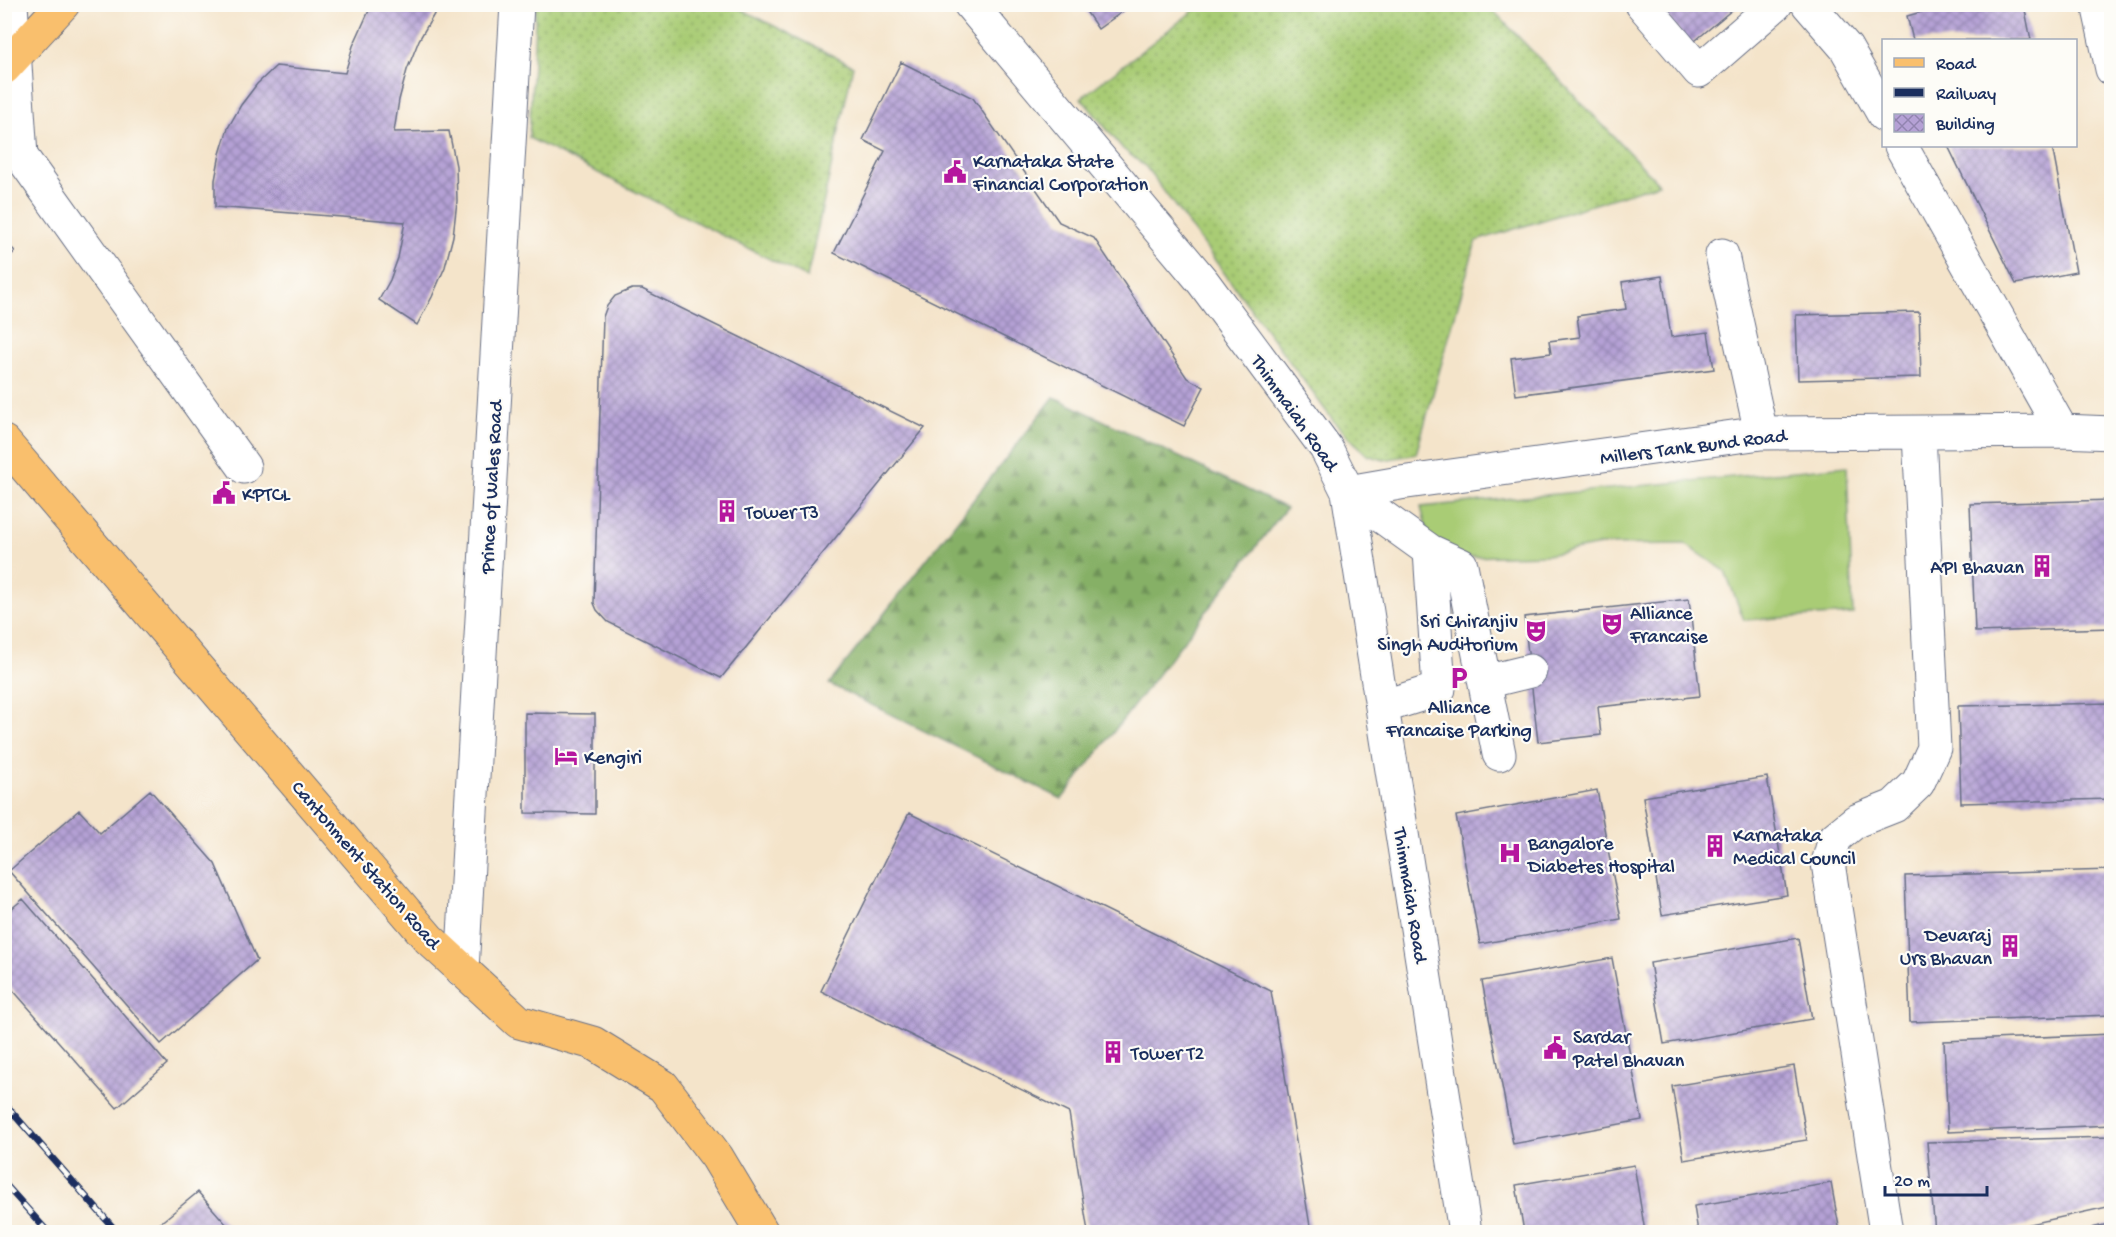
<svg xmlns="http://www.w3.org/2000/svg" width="2116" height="1237" viewBox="0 0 2116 1237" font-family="'Gochi Hand',sans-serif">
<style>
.grass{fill:url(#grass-dots);stroke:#627e6a;stroke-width:1.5}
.forest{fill:url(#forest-firs);stroke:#507062;stroke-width:1.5}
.garden{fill:#a9cc75;stroke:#627e6a;stroke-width:1.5}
.building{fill:url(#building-cross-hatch)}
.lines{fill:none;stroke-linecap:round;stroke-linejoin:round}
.minor-casing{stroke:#676e84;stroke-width:35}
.major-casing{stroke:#676e84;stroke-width:35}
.minor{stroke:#fff;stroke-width:33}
.major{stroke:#f9bf6d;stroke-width:33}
.rail-casing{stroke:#1b2f5e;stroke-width:7}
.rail{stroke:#fdfcf7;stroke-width:4.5;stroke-dasharray:14;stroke-linecap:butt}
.labels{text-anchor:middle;stroke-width:4.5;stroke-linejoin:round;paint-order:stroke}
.poi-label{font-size:20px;fill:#1b2f5e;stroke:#fdfcf7;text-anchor:start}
.street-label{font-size:20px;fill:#1b2f5e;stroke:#fdfcf7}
</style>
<defs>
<pattern id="grass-dots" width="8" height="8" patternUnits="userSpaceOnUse" patternTransform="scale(1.5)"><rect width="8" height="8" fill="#a9cc75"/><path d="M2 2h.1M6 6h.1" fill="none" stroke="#89a663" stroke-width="1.8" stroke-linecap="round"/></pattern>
<pattern id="forest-firs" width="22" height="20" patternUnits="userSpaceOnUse" patternTransform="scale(1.5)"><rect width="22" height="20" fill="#86b066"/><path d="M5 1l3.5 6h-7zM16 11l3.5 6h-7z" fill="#6d9057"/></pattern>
<pattern id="building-cross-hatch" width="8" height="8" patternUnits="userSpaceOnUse" patternTransform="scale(1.5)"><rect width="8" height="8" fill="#b5a1d5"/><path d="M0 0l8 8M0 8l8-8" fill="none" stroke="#9284b0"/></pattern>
</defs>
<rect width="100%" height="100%" fill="#fdfcf7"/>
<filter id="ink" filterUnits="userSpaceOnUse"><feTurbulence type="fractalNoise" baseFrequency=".0167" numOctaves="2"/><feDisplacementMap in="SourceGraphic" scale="12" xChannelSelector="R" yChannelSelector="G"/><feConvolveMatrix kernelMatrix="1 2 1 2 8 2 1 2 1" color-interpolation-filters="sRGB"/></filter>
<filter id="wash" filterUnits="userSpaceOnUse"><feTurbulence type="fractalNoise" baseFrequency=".008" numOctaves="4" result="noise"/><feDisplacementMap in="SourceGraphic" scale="24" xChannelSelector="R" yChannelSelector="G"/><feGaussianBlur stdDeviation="1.35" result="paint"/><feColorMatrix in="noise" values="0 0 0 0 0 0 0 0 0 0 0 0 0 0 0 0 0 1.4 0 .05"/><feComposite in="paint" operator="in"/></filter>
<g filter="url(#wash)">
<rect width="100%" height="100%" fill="#f4e4ca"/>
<path class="grass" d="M1202 4 1488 5 1659 184 1476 241 1416 454 1384 460 1367 455 1335 423 1146 167 1123 149 1081 98Z
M536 5H733L853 66 807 278 529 138Z"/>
<path class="forest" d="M1054 397 1286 508 1062 799 829 684Z"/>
<path class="garden" d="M1847 466 1853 614 1744 620 1725 571 1685 544 1601 545 1547 555 1462 557 1430 544 1421 507Z"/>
<g id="blocks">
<path class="building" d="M372 4H440L419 40 407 70 399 100 394 132 449 131 456 166 457 201 453 236 445 267 432 297 417 325 379 300 390 280 398 258 405 222 215 207V180L220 154 228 128 241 105 257 84 276 66 345 73 353 46Z
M1081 4H1133L1098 29Z
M1657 4H1739L1690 45Z
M1946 5H2024L2031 40H1913L1907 16Z
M901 62 973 98 1059 222 1094 238 1187 378 1204 387 1184 426 834 253 885 151 863 140Z
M1948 146H2052L2076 272 2016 284Z
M4 241 15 251 4 263Z
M1662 276 1671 337 1708 332 1714 369 1516 395 1511 358 1551 353 1549 341 1580 337 1577 316 1626 309 1622 282Z
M632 289H642L925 428 721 678 608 622 597 610 594 603 603 317 607 306 615 296Z
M1919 312 1921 377 1798 380 1796 315Z
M2112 500V628L1975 632 1970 504Z
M1689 599 1700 696 1598 707 1601 735 1538 742 1524 617Z
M2112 703V799L1961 803 1958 706Z
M525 713 595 714V814L525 813Z
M1767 777 1787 895 1662 915 1643 797Z
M150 790 215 864 257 960 161 1044 9 871 79 810 100 833Z
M1597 790 1621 919 1480 944 1456 816Z
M909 813 1271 991 1311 1232H1088L1069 1113 821 991Z
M2112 870V1015L1910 1022 1905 876Z
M23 899 167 1064 117 1108 4 980V915Z
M1798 938 1812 1019 1664 1044 1650 963Z
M1612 958 1642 1120 1513 1144 1482 981Z
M2112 1034V1125L1948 1132 1944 1041Z
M1794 1066 1807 1140 1684 1160 1672 1086Z
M2111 1137 2112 1206 1994 1232H1935L1927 1142Z
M1634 1165 1645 1232H1524L1516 1185Z
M1831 1183 1840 1232H1698L1694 1206Z
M198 1192 233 1232H166L159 1224Z
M2112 1223V1232H2094L2092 1228Z"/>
</g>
</g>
<g filter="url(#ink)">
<use href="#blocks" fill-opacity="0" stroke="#676e84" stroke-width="1.5"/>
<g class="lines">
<g class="minor-casing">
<path id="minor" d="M11 4 21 156 244 467
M970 4 1203 282 1326 448 1348 492 1465 1232
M1642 4 1699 71 1776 4
M1808 4 1846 48 1884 115
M2098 4 2112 69
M1901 146 2062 431
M1722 255 1761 433
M1348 492 1400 483 1761 433 2062 431 2112 433
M1348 492 1430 551 1461 565 1499 754
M1485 682 1530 671
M1382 707 1439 689 1430 551
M462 970 517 4
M1886 1232 1828 863 1835 838 1856 821 1894 806 1918 783 1934 748 1919 433"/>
</g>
<g class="major-casing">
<path id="major" d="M4 68 63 4
M4 442 429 939 519 1022 593 1043 663 1086 717 1157 762 1232"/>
</g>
<use href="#minor" class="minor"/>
<use href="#major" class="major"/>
<g class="rail-casing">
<path id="rail" d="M4 1103 117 1232
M4 1183 48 1232"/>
</g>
<use href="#rail" class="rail"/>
</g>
</g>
<defs>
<g id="civic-bare" transform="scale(1.8)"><path d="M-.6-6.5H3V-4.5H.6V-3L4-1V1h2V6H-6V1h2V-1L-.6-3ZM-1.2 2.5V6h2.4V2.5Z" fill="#b5179e" stroke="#fdfcf7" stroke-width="2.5" paint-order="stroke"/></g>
<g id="building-bare" transform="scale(1.8)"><path d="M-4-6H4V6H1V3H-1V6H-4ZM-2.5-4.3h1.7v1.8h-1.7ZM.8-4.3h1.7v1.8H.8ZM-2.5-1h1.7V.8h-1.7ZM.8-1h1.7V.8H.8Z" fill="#b5179e" stroke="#fdfcf7" stroke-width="2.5" paint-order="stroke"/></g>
<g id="theatre-bare" transform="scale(1.8)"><path d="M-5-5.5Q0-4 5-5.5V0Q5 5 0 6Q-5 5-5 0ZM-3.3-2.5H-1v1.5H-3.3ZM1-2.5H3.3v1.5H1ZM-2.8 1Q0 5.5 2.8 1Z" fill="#b5179e" stroke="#fdfcf7" stroke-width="2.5" paint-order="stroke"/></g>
<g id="parking-bare" transform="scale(1.8)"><path d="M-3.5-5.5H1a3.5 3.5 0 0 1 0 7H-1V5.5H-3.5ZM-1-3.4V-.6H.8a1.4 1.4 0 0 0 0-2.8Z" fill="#b5179e" stroke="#fdfcf7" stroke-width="2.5" paint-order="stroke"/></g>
<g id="hotel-bare" transform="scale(1.8)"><path d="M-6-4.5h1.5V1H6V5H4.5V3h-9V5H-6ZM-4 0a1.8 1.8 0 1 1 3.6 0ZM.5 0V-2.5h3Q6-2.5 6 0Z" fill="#b5179e" stroke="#fdfcf7" stroke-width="2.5" paint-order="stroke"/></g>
<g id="hospital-bare" transform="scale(1.8)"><path d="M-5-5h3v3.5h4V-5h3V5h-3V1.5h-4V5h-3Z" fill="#b5179e" stroke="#fdfcf7" stroke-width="2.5" paint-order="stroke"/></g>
</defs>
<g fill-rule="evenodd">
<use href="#civic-bare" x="955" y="172"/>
<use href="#civic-bare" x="224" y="493"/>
<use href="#building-bare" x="727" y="511"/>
<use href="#building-bare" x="2042" y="566"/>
<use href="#theatre-bare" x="1612" y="624"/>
<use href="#theatre-bare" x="1536" y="631"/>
<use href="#parking-bare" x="1459" y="678"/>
<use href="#hotel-bare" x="566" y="756"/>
<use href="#building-bare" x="1715" y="846"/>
<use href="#hospital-bare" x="1510" y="853"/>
<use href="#building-bare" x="2010" y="946"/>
<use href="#civic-bare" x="1555" y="1048"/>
<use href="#building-bare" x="1113" y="1052"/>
</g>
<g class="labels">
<g class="poi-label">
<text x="973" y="167">Karnataka State<tspan x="973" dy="23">Financial Corporation</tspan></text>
<text x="242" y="500">KPTCL</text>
<text x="745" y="518">Tower T3</text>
<text x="2024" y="573" text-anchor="end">API Bhavan</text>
<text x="1630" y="619">Alliance<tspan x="1630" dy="23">Francaise</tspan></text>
<text x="1518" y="627" text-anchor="end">Sri Chiranjiv<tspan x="1518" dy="23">Singh Auditorium</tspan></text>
<text x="1459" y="713" text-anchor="middle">Alliance<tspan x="1459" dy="23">Francaise Parking</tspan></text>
<text x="584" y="763">Kengiri</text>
<text x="1733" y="841">Karnataka<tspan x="1733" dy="23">Medical Council</tspan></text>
<text x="1528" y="849">Bangalore<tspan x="1528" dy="23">Diabetes Hospital</tspan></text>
<text x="1992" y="941" text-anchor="end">Devaraj<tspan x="1992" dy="23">Urs Bhavan</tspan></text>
<text x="1573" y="1043">Sardar<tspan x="1573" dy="23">Patel Bhavan</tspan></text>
<text x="1131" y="1059">Tower T2</text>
</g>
<g class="street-label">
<text transform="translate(1296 412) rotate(55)" y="7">Thimmaiah Road</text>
<text transform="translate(1693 445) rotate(-7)" y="7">Millers Tank Bund Road</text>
<text transform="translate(490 487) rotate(-87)" y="7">Prince of Wales Road</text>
<text transform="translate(367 864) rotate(49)" y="7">Cantonment Station Road</text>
<text transform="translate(1412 895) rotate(81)" y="7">Thimmaiah Road</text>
</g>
</g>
<rect width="2116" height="1237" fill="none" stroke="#fdfcf7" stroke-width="24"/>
<rect x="1882" y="39" width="195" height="108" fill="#fdfcf7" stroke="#a3aaba" stroke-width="1.5"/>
<rect x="1894" y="58" width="30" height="9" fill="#f9bf6d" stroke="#a3aaba" stroke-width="1.5"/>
<text x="1936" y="69" font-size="18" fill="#1b2f5e">Road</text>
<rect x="1894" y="88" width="30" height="9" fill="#1b2f5e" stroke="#a3aaba" stroke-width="1.5"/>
<text x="1936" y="99" font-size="18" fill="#1b2f5e">Railway</text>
<rect x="1894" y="114" width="30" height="18" fill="url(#building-cross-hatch)" stroke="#a3aaba" stroke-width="1.5"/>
<text x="1936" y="129" font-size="18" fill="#1b2f5e">Building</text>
<path d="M1885 1186v9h102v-9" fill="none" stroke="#1b2f5e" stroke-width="3"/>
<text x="1894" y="1186" font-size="18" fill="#1b2f5e" stroke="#fdfcf7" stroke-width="4.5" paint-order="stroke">20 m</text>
</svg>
